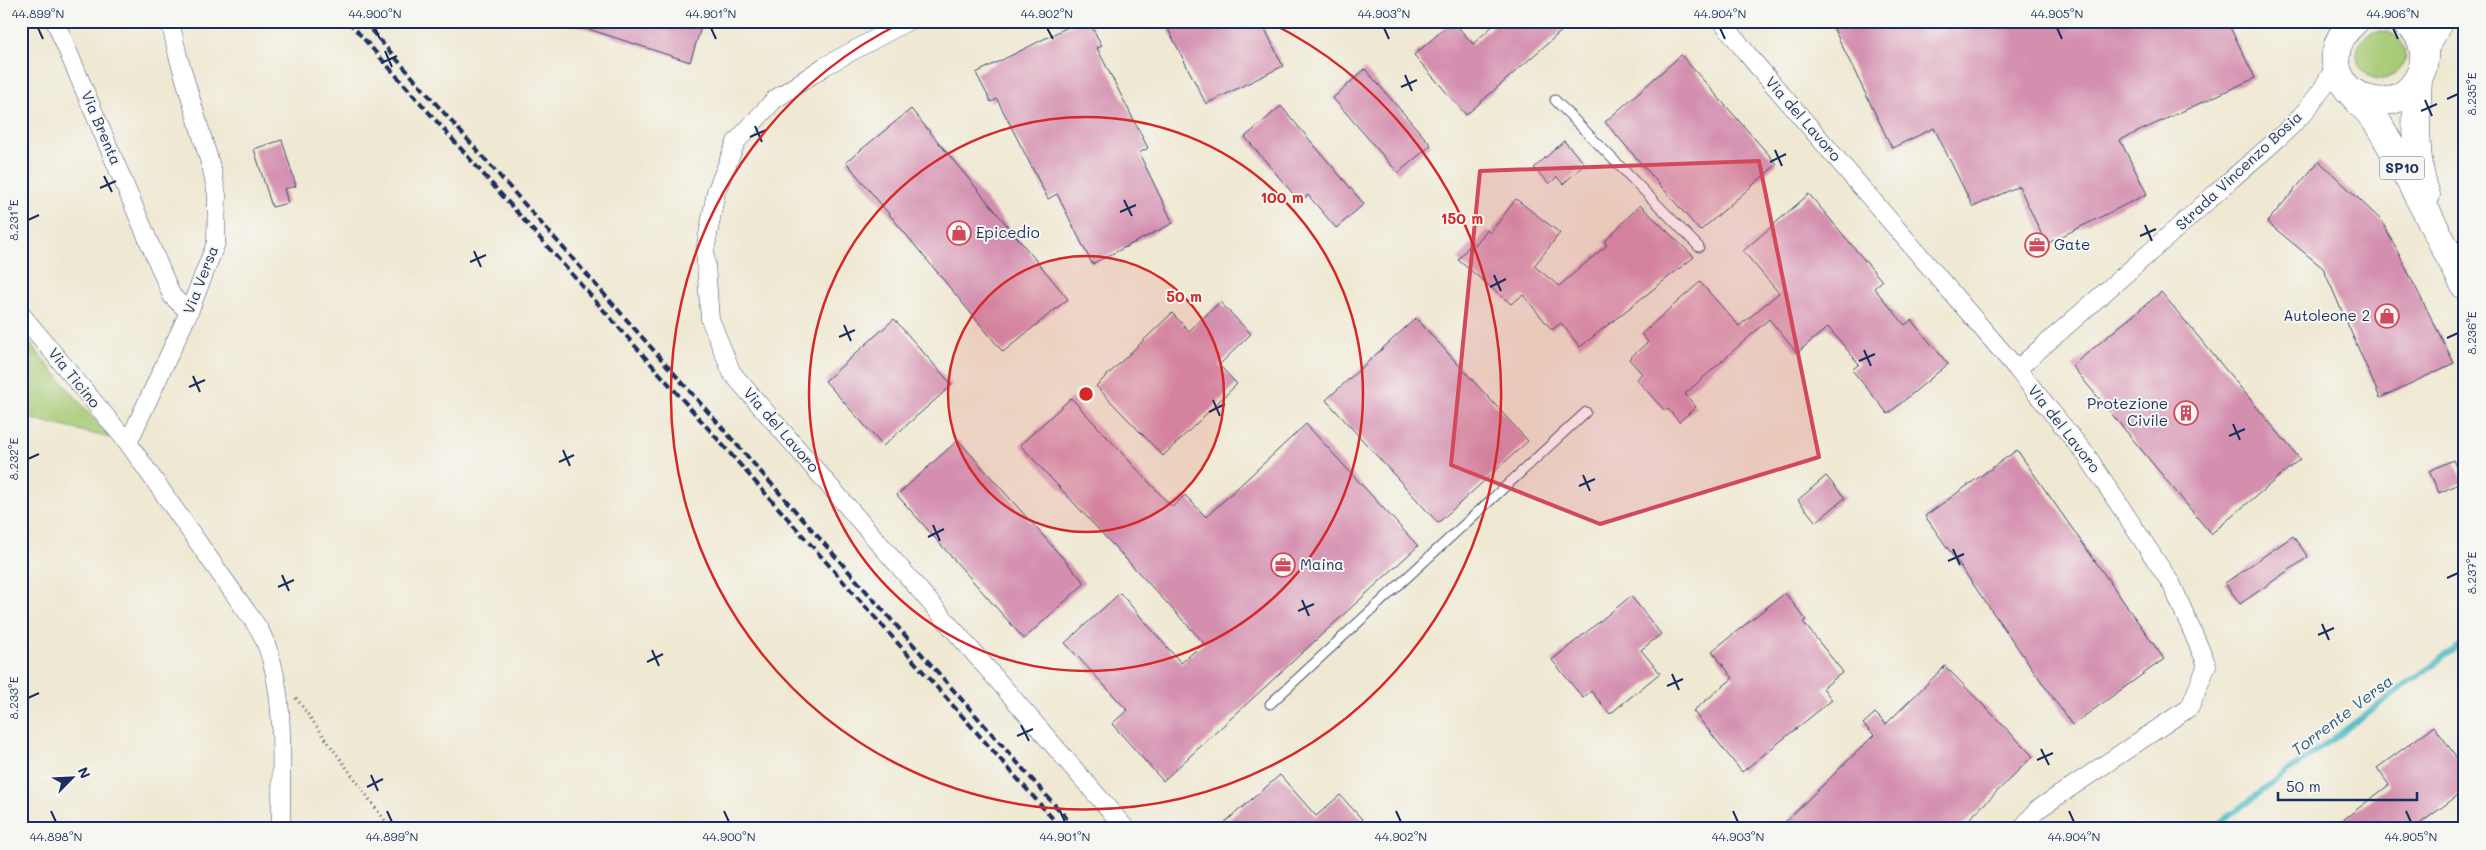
<svg xmlns="http://www.w3.org/2000/svg" width="2486" height="850" viewBox="0 0 2486 850" font-family="Mali,sans-serif">
<style>
.green{fill:#a7ca74;stroke:#617c69}
.lines{fill:none;stroke-linecap:round;stroke-linejoin:round}
.stream{stroke:#4bb9c3;stroke-width:5.5}
.building{fill:#d48faf}
.service-casing{stroke:#3b4b6f;stroke-width:11}
.minor-casing{stroke:#3b4b6f;stroke-width:19}
.primary-casing{stroke:#3b4b6f;stroke-width:29}
.path{stroke:#3b4b6f;stroke-width:3;stroke-dasharray:1 4;stroke-linecap:butt}
.service{stroke:#fff;stroke-width:9}
.minor{stroke:#fff;stroke-width:18}
.primary{stroke:#fff;stroke-width:28}
.rail{stroke:#1b2f5e;stroke-width:4;stroke-dasharray:8 4;stroke-linecap:butt}
.marked{fill:#d1495b;fill-opacity:0.2;stroke:#d1495b;stroke-width:4;stroke-linejoin:round}
.ticks{fill:none;stroke:#1b2f5e;stroke-width:2}
.ring{fill:none;stroke:#d62828;stroke-width:2.5}
.labels{text-anchor:middle;stroke-width:4;stroke-linejoin:round;paint-order:stroke}
.shield{fill:#f6f6f2;stroke:#5d6b8a;stroke-width:1}
.shield-label{font-size:14px;font-weight:bold;fill:#1b2f5e}
.street-label{font-size:15px;fill:#1b2f5e;stroke:#f6f6f2}
.poi-label{font-size:15px;fill:#1b2f5e;stroke:#f6f6f2;text-anchor:start}
.water-label{font-size:16px;font-style:italic;fill:#29587c;stroke:#f6f6f2}
.centre{fill:#d62828;stroke:#f6f6f2;stroke-width:2.5}
.ring-label{font-size:15px;text-anchor:middle;font-weight:bold;fill:#d62828;stroke:#f6f6f2;stroke-width:4;stroke-linejoin:round;paint-order:stroke}
.neatline{fill:none;stroke:#1b2f5e;stroke-width:2}
.ticks-label{font-size:12px;text-anchor:middle;fill:#1b2f5e}
</style>
<rect width="100%" height="100%" fill="#f6f6f2"/>
<filter id="ink" filterUnits="userSpaceOnUse"><feTurbulence type="fractalNoise" baseFrequency=".02" numOctaves="2"/><feDisplacementMap in="SourceGraphic" scale="10" xChannelSelector="R" yChannelSelector="G"/><feConvolveMatrix kernelMatrix="1 2 1 2 8 2 1 2 1" color-interpolation-filters="sRGB"/></filter>
<filter id="wash" filterUnits="userSpaceOnUse"><feTurbulence type="fractalNoise" baseFrequency=".0096" numOctaves="4" result="noise"/><feDisplacementMap in="SourceGraphic" scale="20" xChannelSelector="R" yChannelSelector="G"/><feGaussianBlur stdDeviation="1.12" result="paint"/><feColorMatrix in="noise" values="0 0 0 0 0 0 0 0 0 0 0 0 0 0 0 0 0 1.4 0 .05"/><feComposite in="paint" operator="in"/></filter>
<g filter="url(#wash)">
<rect width="100%" height="100%" fill="#efe8d2"/>
<path class="green" d="M2357 55a24 24 0 1 1 48 0a24 24 0 1 1-48 0Z
M21 333 110 438 21 416Z"/>
<g class="lines">
<path class="stream" d="M2211 829 2465 641"/>
</g>
<g id="blocks">
<path class="building" d="M574 21H703L690 62 573 24Z
M1080 21H1089L1102 46 1097 48 1148 148 1139 153 1173 223 1092 264 1057 194 1048 199 997 99 991 102 976 73Z
M1164 21H1261L1283 66 1206 104Z
M1453 21 1473 44 1498 21H1573L1466 115 1414 55Z
M1830 21H2227L2255 78 2120 140 2147 194 2046 244 2019 186 1973 207 1934 128 1892 148Z
M1681 55 1777 164 1700 231 1605 122Z
M1365 69 1431 145 1398 173 1333 98Z
M1281 106 1364 204 1336 228 1308 195 1300 202 1245 137Z
M911 109 1068 299 1003 352 846 162Z
M282 140 296 186 284 189 288 203 272 207 254 149Z
M1564 141 1585 164 1563 184 1557 177 1549 184 1534 168Z
M2319 161 2382 221 2454 363 2380 398 2323 268 2267 222Z
M1809 194 1882 281 1874 288 1905 325 1911 320 1948 364 1888 414 1852 370 1859 364 1828 327 1797 353 1769 319 1685 394 1696 407 1679 422 1668 409 1665 411 1636 379 1642 374 1629 359 1648 342 1641 334 1700 282 1739 326 1779 293 1743 251Z
M1516 199 1560 233 1534 266 1559 286 1607 245 1604 242 1640 205 1694 257 1580 347 1561 323 1552 330 1523 295 1511 304 1458 260 1472 242 1475 245 1487 230 1490 233Z
M2161 292 2300 459 2211 534 2072 366Z
M1220 302 1251 334 1219 365 1237 384 1163 456 1096 386 1172 313 1189 331Z
M1416 318 1528 441 1438 523 1326 400Z
M894 319 952 385 883 446 825 381Z
M1071 398 1172 507 1185 495 1206 517 1306 424 1418 546 1163 781 1112 724 1127 710 1065 643 1120 593 1181 663 1204 643 1020 445Z
M958 440 1085 583 1024 639 897 495Z
M2017 450 2164 659 2072 725 1925 516Z
M2453 460 2463 482 2439 493 2429 471Z
M1826 476 1845 498 1816 522 1798 500Z
M2293 536 2308 557 2240 604 2225 583Z
M1785 593 1806 620 1803 622 1843 672 1823 688 1832 700 1742 772 1693 711 1733 678 1712 651Z
M1631 596 1661 634 1641 650 1660 673 1610 714 1591 691 1583 698 1552 660Z
M1945 666 2033 756 1959 829H1778L1874 735 1863 724 1875 713 1886 724Z
M2434 726 2465 769V790L2413 829H2331L2389 785 2377 768Z
M1280 775 1316 816 1340 795 1371 829H1217Z"/>
</g>
</g>
<g filter="url(#ink)">
<use href="#blocks" fill-opacity="0" stroke="#3b4b6f" stroke-width="1"/>
<g class="lines">
<g class="service-casing">
<path id="service" d="M1555 100 1699 247
M2449 251 2465 244
M1270 704 1586 412"/>
</g>
<g class="minor-casing">
<path id="minor" d="M55 21 172 296 189 312
M908 21 825 66 774 100 736 142 716 192 705 251 710 319 732 373 1126 829
M1722 21 1748 55 2017 369 2087 456 2172 585 2207 665 2190 707 2037 810 2021 829
M2424 59 2445 21
M21 314 128 443 259 629C289 684 280 767 281 829
M2017 369C2087 308 2157 247 2225 185 2264 149 2317 113 2336 62
M128 443 189 312 216 243 217 195 212 170 178 56 170 21"/>
</g>
<g class="primary-casing">
<path id="primary" d="M2355 21C2340 34 2331 52 2338 72 2346 94 2369 107 2380 127 2410 178 2437 233 2465 286
M2418 79C2416 116 2413 159 2426 195
M2351 91C2408 130 2451 49 2404 21"/>
</g>
<path class="path" d="M296 698 391 829"/>
<use href="#service" class="service"/>
<use href="#minor" class="minor"/>
<use href="#primary" class="primary"/>
<path class="rail" d="M348 21 1062 829
M363 21 1076 829"/>
</g>
</g>
<path class="marked" d="M1759 161 1819 457 1600 524 1451 465 1480 171Z"/>
<path class="ticks" d="M38 28 43 39M375 28 380 39M711 28 716 39M1047 28 1053 39M1384 28 1389 39M1720 28 1725 39M2057 28 2062 39M2393 28 2398 39M385 51 392 67M381 63 397 56M1405 75 1412 91M1401 87 1417 80M2447 99 2458 94M2425 100 2432 116M2421 111 2437 104M755 126 762 142M750 137 766 130M1775 150 1782 166M1770 162 1786 154M104 176 112 192M100 188 116 181M1124 200 1132 216M1120 212 1136 205M28 220 39 215M2145 225 2152 241M2140 236 2156 229M474 251 481 267M470 262 486 255M1494 275 1501 291M1490 287 1506 279M844 325 851 341M839 337 855 330M2447 338 2458 333M1864 350 1871 366M1859 361 1875 354M193 376 200 392M189 387 205 380M1213 400 1220 416M1209 412 1225 404M2233 424 2240 440M2229 436 2245 429M563 450 570 466M28 459 39 454M559 462 574 455M1583 475 1590 491M1579 486 1595 479M933 525 940 541M928 537 944 529M1953 549 1960 565M1948 561 1964 554M282 575 289 591M2447 578 2458 573M278 587 294 580M1302 600 1309 616M1298 611 1314 604M2322 624 2329 640M2318 635 2334 628M652 650 659 666M647 662 663 654M1672 674 1679 690M1667 686 1683 679M28 698 39 693M1021 725 1029 741M1017 736 1033 729M2041 749 2049 765M2037 760 2053 753M371 775 378 791M367 787 383 779M51 811 56 822M387 811 392 822M724 811 729 822M1060 811 1065 822M1396 811 1401 822M1733 811 1738 822M2069 811 2074 822M2406 811 2411 822"/>
<circle cx="1086" cy="394" r="138" fill="#d62828" fill-opacity=".12"/>
<g class="ring">
<circle cx="1086" cy="394" r="138"/>
<circle cx="1086" cy="394" r="277"/>
<path d="M1271 23A415 415 0 1 1 901 23"/>
</g>
<defs>
<g id="shop-ring" transform="scale(1.25)"><circle r="9.5" fill="#f6f6f2" stroke="#d1495b" stroke-width="1.5"/><path d="M-5-2.5h2.3a2.7 3.5 0 0 1 5.4 0H5L5.5 6h-11ZM-1.5-2.5h3a1.5 2.3 0 0 0-3 0Z" fill="#d1495b"/></g>
<g id="office-ring" transform="scale(1.25)"><circle r="9.5" fill="#f6f6f2" stroke="#d1495b" stroke-width="1.5"/><path d="M-6-3h4V-5.5h4V-3h4V5H-6ZM-1-4.5V-3h2v-1.5ZM-6 0V1H6V0Z" fill="#d1495b"/></g>
<g id="building-ring" transform="scale(1.25)"><circle r="9.5" fill="#f6f6f2" stroke="#d1495b" stroke-width="1.5"/><path d="M-4-6H4V6H1V3H-1V6H-4ZM-2.5-4.3h1.7v1.8h-1.7ZM.8-4.3h1.7v1.8H.8ZM-2.5-1h1.7V.8h-1.7ZM.8-1h1.7V.8H.8Z" fill="#d1495b"/></g>
</defs>
<g fill-rule="evenodd">
<use href="#shop-ring" x="959" y="233"/>
<use href="#office-ring" x="2037" y="245"/>
<use href="#shop-ring" x="2387" y="316"/>
<use href="#building-ring" x="2186" y="413"/>
<use href="#office-ring" x="1283" y="565"/>
</g>
<g class="labels">
<rect class="shield" x="2379.5" y="156.5" width="45" height="23" rx="4"/>
<g class="shield-label">
<text x="2402" y="173">SP10</text>
</g>
<g class="street-label">
<text transform="translate(1803 119) rotate(49)" y="5">Via del Lavoro</text>
<text transform="translate(101 128) rotate(67)" y="5">Via Brenta</text>
<text transform="translate(2239 171) rotate(-43)" y="5">Strada Vincenzo Bosia</text>
<text transform="translate(201 280) rotate(-69)" y="5">Via Versa</text>
<text transform="translate(74 378) rotate(51)" y="5">Via Ticino</text>
<text transform="translate(2064 429) rotate(52)" y="5">Via del Lavoro</text>
<text transform="translate(781 430) rotate(49)" y="5">Via del Lavoro</text>
</g>
<g class="poi-label">
<text x="976" y="238">Epicedio</text>
<text x="2054" y="250">Gate</text>
<text x="2370" y="321" text-anchor="end">Autoleone 2</text>
<text x="2168" y="409" text-anchor="end">Protezione<tspan x="2168" dy="17">Civile</tspan></text>
<text x="1300" y="570">Maina</text>
</g>
<g class="water-label">
<text transform="translate(2342 715) rotate(-37)" y="6">Torrente Versa</text>
</g>
</g>
<circle cx="1086" cy="394" r="8" class="centre"/>
<g class="ring-label">
<text x="1282" y="203">100 m</text>
<text x="1462" y="224">150 m</text>
<text x="1184" y="302">50 m</text>
</g>
<rect width="2486" height="850" fill="none" stroke="#f6f6f2" stroke-width="55"/>
<g transform="translate(72 778) rotate(66)" stroke="#f6f6f2" stroke-width="4" paint-order="stroke">
<path d="M0-4L9 19L0 12L-9 19Z" fill="#1b2f5e"/>
<text y="-8" font-size="14" font-weight="bold" text-anchor="middle" fill="#1b2f5e">N</text>
</g>
<path d="M2278 792v8h139v-8" fill="none" stroke="#1b2f5e" stroke-width="2.5"/>
<text x="2286" y="792" font-size="15" fill="#1b2f5e" stroke="#f6f6f2" stroke-width="4" paint-order="stroke">50 m</text>
<rect x="28" y="28" width="2430" height="794" class="neatline"/>
<g class="ticks-label">
<text x="38" y="18">44.899°N</text>
<text x="375" y="18">44.900°N</text>
<text x="711" y="18">44.901°N</text>
<text x="1047" y="18">44.902°N</text>
<text x="1384" y="18">44.903°N</text>
<text x="1720" y="18">44.904°N</text>
<text x="2057" y="18">44.905°N</text>
<text x="2393" y="18">44.906°N</text>
<text transform="translate(2472 94) rotate(-90)" y="4">8.235°E</text>
<text transform="translate(14 220) rotate(-90)" y="4">8.231°E</text>
<text transform="translate(2472 333) rotate(-90)" y="4">8.236°E</text>
<text transform="translate(14 459) rotate(-90)" y="4">8.232°E</text>
<text transform="translate(2472 573) rotate(-90)" y="4">8.237°E</text>
<text transform="translate(14 698) rotate(-90)" y="4">8.233°E</text>
<text x="56" y="841">44.898°N</text>
<text x="392" y="841">44.899°N</text>
<text x="729" y="841">44.900°N</text>
<text x="1065" y="841">44.901°N</text>
<text x="1401" y="841">44.902°N</text>
<text x="1738" y="841">44.903°N</text>
<text x="2074" y="841">44.904°N</text>
<text x="2411" y="841">44.905°N</text>
</g>
</svg>
